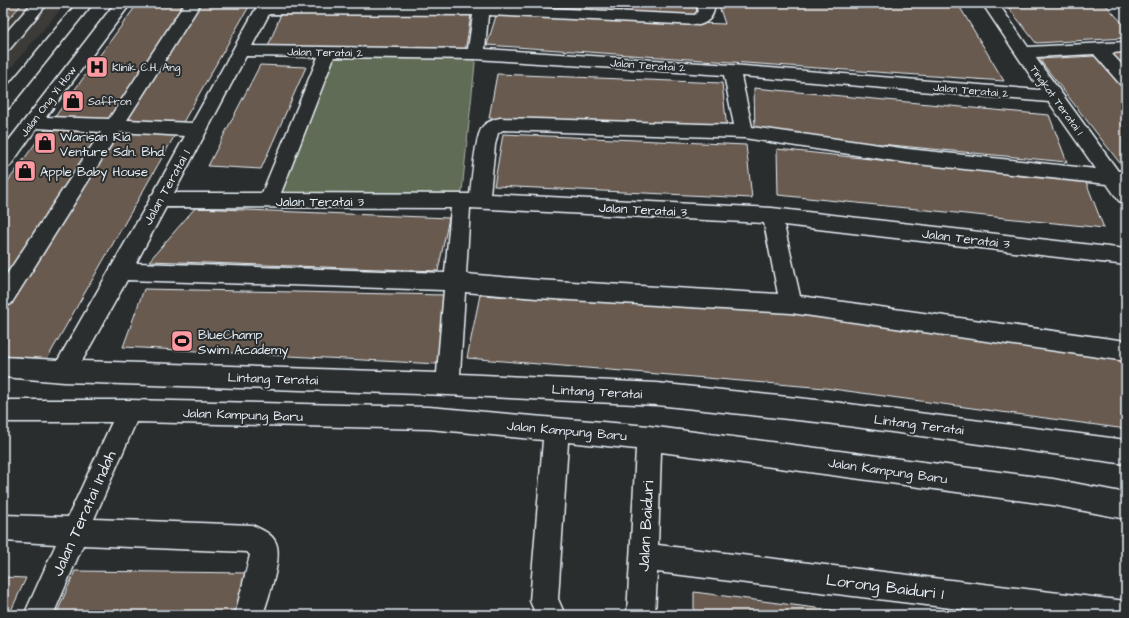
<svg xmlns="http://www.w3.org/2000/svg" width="1129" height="618" viewBox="0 0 1129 618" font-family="'Architects Daughter',sans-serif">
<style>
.built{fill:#3d3a38}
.green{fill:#606c54;stroke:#a4aea6}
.building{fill:#695a50;stroke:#e8f1f8}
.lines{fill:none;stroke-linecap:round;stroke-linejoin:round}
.minor-casing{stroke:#e8f1f8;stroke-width:3}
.major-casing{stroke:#e8f1f8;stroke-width:3}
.minor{fill:#2a2d2e;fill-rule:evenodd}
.major{fill:#2a2d2e;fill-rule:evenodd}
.labels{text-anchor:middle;stroke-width:4;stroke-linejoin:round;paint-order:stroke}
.far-street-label{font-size:11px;fill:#e8f1f8;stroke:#2a2d2e}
.far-poi-label{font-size:11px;fill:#e8f1f8;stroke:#2a2d2e;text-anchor:start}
.poi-label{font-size:13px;fill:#e8f1f8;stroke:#2a2d2e;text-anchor:start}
.street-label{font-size:13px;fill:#e8f1f8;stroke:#2a2d2e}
.near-street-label{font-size:16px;fill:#e8f1f8;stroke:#2a2d2e}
</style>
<rect width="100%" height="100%" fill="#2a2d2e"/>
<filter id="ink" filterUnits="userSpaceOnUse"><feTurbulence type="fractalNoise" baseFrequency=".025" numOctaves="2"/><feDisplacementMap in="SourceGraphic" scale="8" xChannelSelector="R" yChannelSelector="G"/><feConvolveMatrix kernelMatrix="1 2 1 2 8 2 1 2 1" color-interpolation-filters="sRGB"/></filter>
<g filter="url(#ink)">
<path class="built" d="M3 3H66L3 77Z"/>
<path class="green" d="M328 52 476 54 461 201 270 196Z"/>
<path class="building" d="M3 3H23L3 25Z
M138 3H189L111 121 54 118Z
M202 3H251L182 124 132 122 128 115Z
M286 3H477L476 8 285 5Z
M488 3H696L697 15 487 8Z
M718 3 958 4 1004 81 487 45 496 16 725 24Z
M1077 3H1104L1126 27V38L1036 43 1008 7Z
M282 11 471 15 465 52 268 47Z
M1126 52V70L1112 53Z
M1095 56 1126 92V171L1039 59Z
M260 65 306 67 261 169 208 166Z
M497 74 722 83 727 129 489 118Z
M754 88 1049 115 1067 162 755 132Z
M45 130 97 132 100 138 3 286V188Z
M126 132 175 135 47 359 3 356V312L115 138Z
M503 134 746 145 752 198 494 186Z
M777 149 1086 182 1104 228 778 195Z
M195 208 449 218 438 271 149 261Z
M144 289 444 295 437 364 123 347Z
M480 295 799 314 1126 360V429L825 388 467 358Z
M75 571 251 573 240 615H56Z
M3 577 26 578 9 615H3Z
M694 592 869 615H694Z"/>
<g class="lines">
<g class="minor-casing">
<path id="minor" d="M32 3H48L9 50 3 51V36Z
M115 3H131L46 117 109 119 185 3H201L127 120 192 123 259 3H275L274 4 481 5 695 15 698 11V3H714C715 14 710 22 699 25L488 15 485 49 731 65 1040 90 982 3H998L1028 47 1126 42V52L1111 53 1126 69V86L1120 84 1094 54 1035 57 1118 171 1126 170V203L1119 201 1107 184 908 163 744 138 503 130 498 133 495 145 490 194 772 208 1126 249V265L784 225 800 296 1126 341V361L791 313 537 298 465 292 460 374 657 383 826 401 1126 440V464L826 423 657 405 448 395 64 382 3 377V357L58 360 149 201 151 195 153 194 185 136 119 132 11 304 3 307V280L101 132 37 128 10 166 3 168V148ZM269 14 473 15 468 49 252 46ZM246 56 318 57 262 193H174ZM334 57 476 59 724 75 734 125 500 118C495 119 487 122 483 126 475 135 472 180 470 194L281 193ZM741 76 1049 102 1096 169 908 149 752 127ZM166 207 451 208 445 273 136 263ZM470 208 764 223 778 294 537 280 466 274ZM127 280 444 290 437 373 82 361Z
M3 400H129L429 407 649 426 1053 479 1126 493V519L1053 505 661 452 658 545 1126 601V615H1008L657 572 655 615H627L636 449 568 442 558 599 565 615H536L530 601 543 440 429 429 136 422 94 519 252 525C260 529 271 533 275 541 284 556 268 598 263 615H235L250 555 247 552 83 545 53 615H24L56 544 3 541V515L68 517 112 422H3Z"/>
</g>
<g class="major-casing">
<path id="major" d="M77 3H93L9 108 3 110V92Z"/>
</g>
<use href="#minor" class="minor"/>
<use href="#major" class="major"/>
</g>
</g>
<defs>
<g id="hospital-square" transform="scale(1.15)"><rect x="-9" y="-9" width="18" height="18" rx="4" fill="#ff9aa2" stroke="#2a2d2e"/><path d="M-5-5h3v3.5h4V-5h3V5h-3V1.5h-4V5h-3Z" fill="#111"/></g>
<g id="shop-square" transform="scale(1.15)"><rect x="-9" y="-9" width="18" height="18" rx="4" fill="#ff9aa2" stroke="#2a2d2e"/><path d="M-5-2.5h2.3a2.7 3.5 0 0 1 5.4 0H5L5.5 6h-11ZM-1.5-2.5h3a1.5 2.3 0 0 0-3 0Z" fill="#111"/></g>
<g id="stadium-square" transform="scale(1.15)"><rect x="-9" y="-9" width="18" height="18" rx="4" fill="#ff9aa2" stroke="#2a2d2e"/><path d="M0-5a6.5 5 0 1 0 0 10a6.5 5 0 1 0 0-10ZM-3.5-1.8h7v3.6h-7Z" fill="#111"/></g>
</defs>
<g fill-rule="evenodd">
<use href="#hospital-square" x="97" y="67"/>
<use href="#shop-square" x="73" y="101"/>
<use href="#shop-square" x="45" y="143"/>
<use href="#shop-square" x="25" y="171"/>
<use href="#stadium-square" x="182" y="341"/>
</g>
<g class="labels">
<g class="far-street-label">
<text transform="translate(325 52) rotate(1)" y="4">Jalan Teratai 2</text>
<text transform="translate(648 65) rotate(4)" y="4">Jalan Teratai 2</text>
<text transform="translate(971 90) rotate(5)" y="4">Jalan Teratai 2</text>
<text transform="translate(1057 100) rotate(54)" y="4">Tingkat Teratai 1</text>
<text transform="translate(48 101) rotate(-53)" y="4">Jalan Ong Yi How</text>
</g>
<g class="far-poi-label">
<text x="112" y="71">Klinik C.H. Ang</text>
<text x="88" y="105">Saffron</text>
</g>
<g class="poi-label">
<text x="60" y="141">Warisan Ria<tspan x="60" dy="15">Venture Sdn. Bhd.</tspan></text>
<text x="40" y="176">Apple Baby House</text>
<text x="198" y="339">BlueChamp<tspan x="198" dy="15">Swim Academy</tspan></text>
</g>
<g class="street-label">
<text transform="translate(166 187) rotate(-61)" y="5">Jalan Teratai 1</text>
<text x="320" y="206">Jalan Teratai 3</text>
<text transform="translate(643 209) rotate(3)" y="5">Jalan Teratai 3</text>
<text transform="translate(966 238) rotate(7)" y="5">Jalan Teratai 3</text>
<text transform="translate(273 378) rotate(2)" y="5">Lintang Teratai</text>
<text transform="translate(597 391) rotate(3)" y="5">Lintang Teratai</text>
<text transform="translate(243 414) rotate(2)" y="5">Jalan Kampung Baru</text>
<text transform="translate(919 424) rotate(7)" y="5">Lintang Teratai</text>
<text transform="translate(567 430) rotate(5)" y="5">Jalan Kampung Baru</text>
<text transform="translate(888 470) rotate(8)" y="5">Jalan Kampung Baru</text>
</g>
<g class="near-street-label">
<text transform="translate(83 513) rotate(-66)" y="6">Jalan Teratai Indah</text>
<text transform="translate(645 526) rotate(-87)" y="6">Jalan Baiduri</text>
<text transform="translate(885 586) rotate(7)" y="6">Lorong Baiduri 1</text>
</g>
</g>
<rect width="1129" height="618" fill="none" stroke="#2a2d2e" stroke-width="16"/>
<rect x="8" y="8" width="1113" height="602" fill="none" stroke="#e8f1f8" stroke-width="1.5" filter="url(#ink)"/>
</svg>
